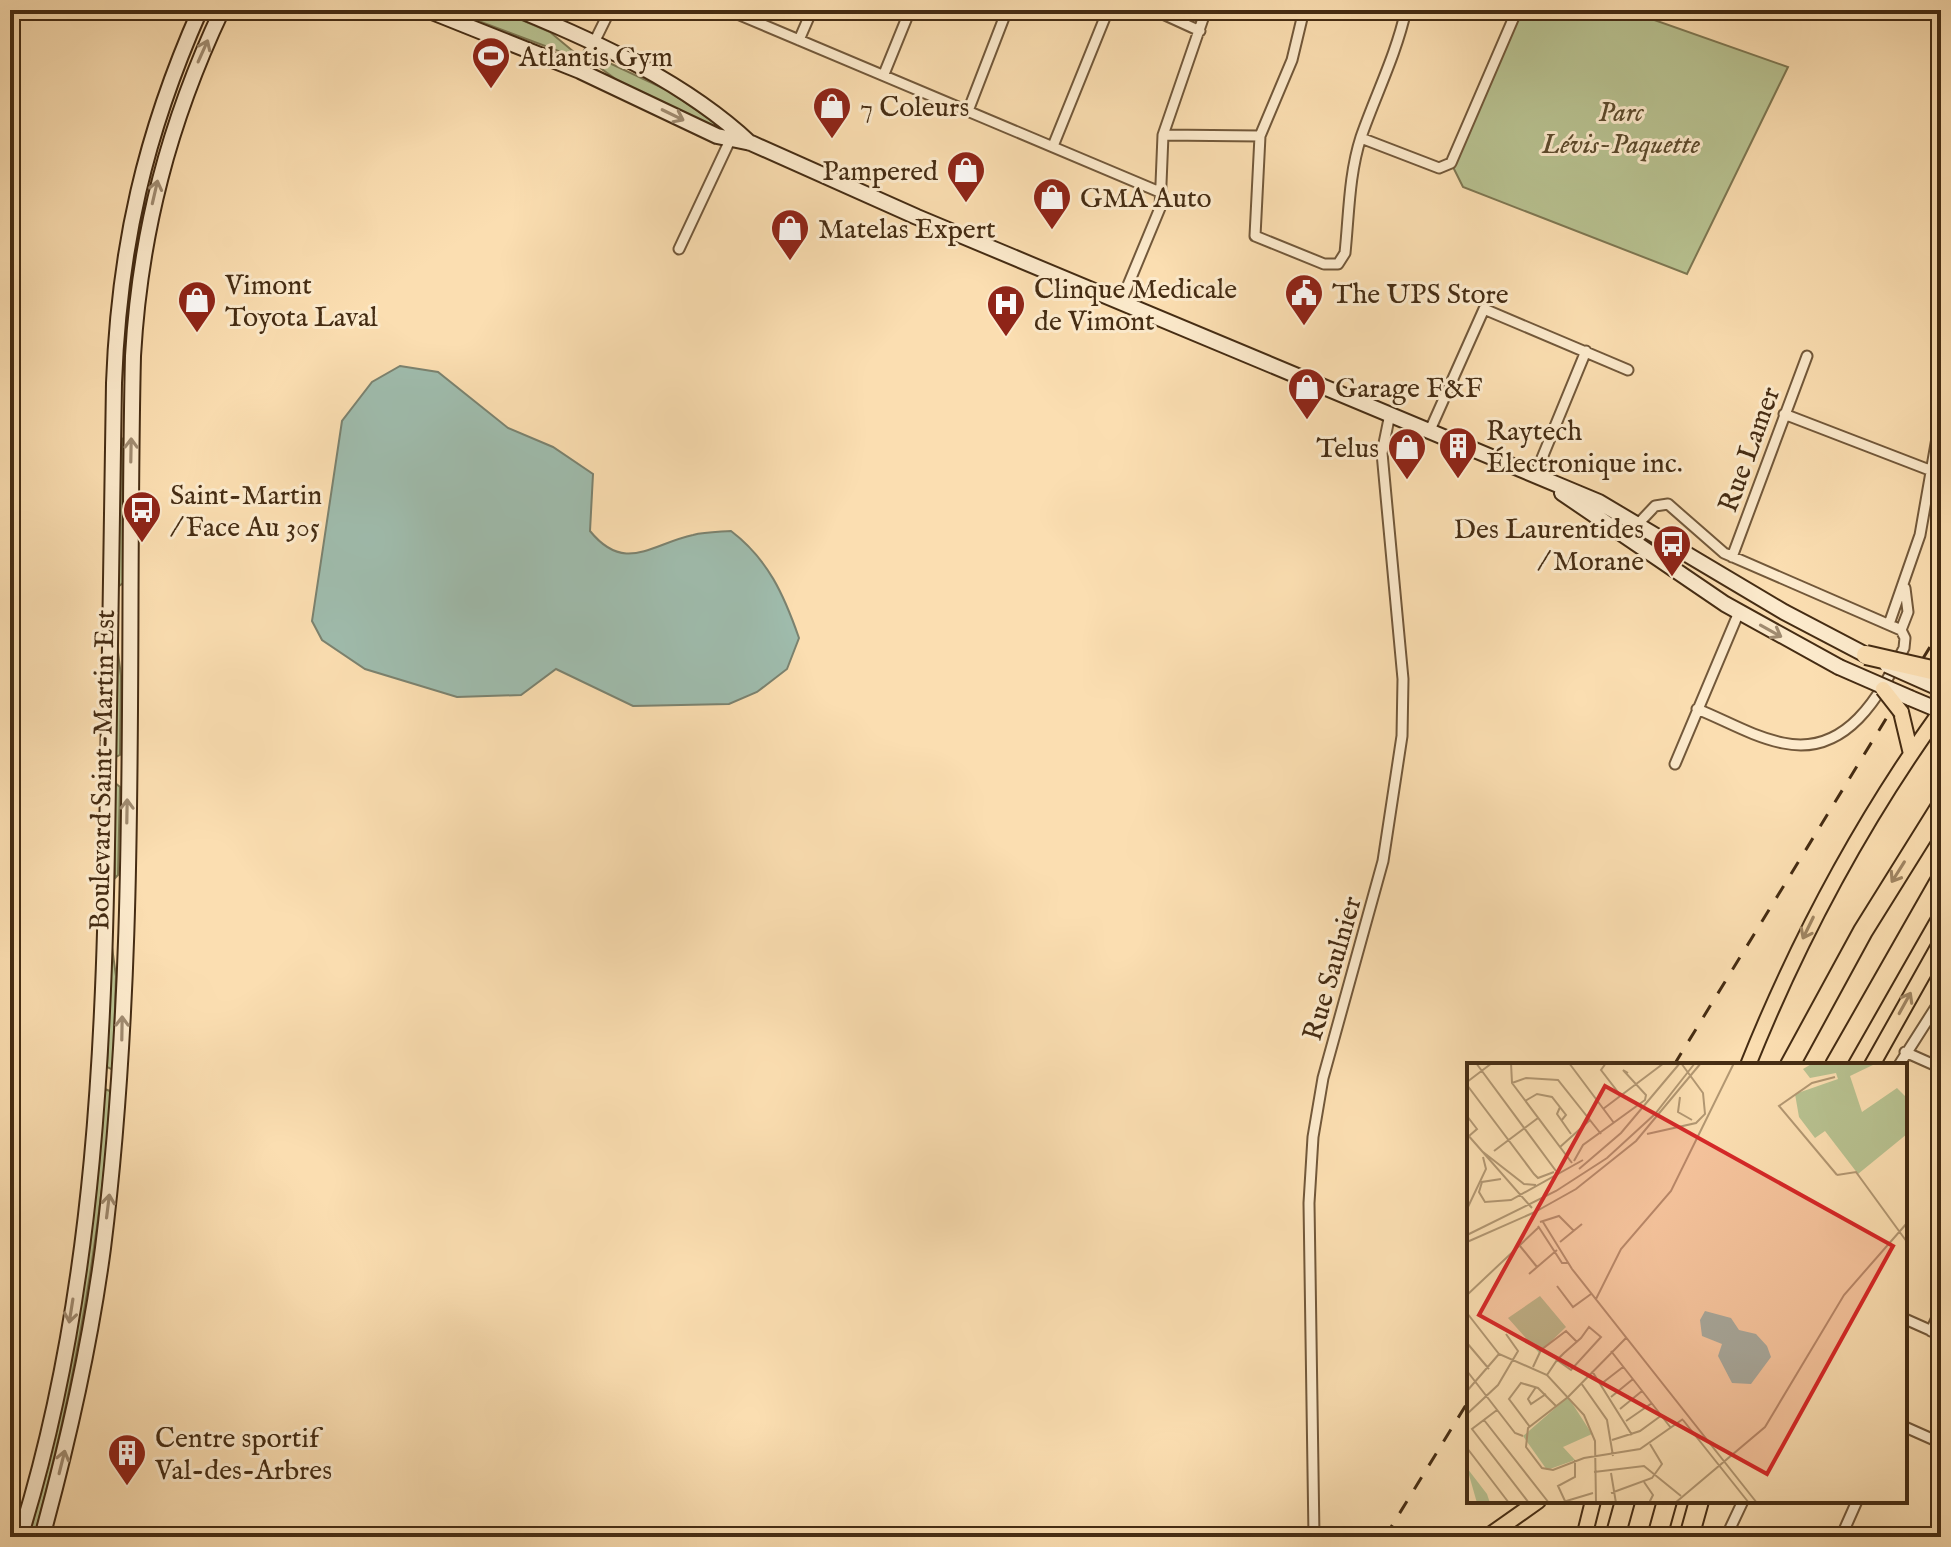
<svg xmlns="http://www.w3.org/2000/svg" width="1951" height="1547" viewBox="0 0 1951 1547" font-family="'IM FELL English',serif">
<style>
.green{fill:#b8c291;stroke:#7e7752;stroke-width:2}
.water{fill:#9fbcad;stroke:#7b826f;stroke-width:2}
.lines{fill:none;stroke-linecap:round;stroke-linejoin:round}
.street-casing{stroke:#72583a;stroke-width:13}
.secondary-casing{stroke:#452c13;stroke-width:18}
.primary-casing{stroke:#452c13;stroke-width:18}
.highway-casing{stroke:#452c13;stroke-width:22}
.street{stroke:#fceacc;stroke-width:9}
.secondary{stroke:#fceacc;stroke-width:14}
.primary{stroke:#fbdeb1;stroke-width:14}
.highway{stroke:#fbdeb1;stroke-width:18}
.rail{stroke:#452c13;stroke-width:3;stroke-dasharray:14 14;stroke-linecap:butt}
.secondary-bridge-casing{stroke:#452c13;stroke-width:18;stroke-linecap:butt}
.primary-bridge-casing{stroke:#452c13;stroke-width:18;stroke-linecap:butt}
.highway-bridge-casing{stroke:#452c13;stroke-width:22;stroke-linecap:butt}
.secondary-bridge{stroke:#fceacc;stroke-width:14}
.primary-bridge{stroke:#fbdeb1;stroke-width:14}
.highway-bridge{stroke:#fbdeb1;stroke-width:18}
.oneway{stroke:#a08b70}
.oneway2{stroke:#a08562}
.labels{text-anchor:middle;stroke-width:6;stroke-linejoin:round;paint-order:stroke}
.poi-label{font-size:28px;fill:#452c13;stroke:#fceacc;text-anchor:start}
.park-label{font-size:28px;font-style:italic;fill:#5c4a2c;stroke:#fceacc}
.street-label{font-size:28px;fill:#452c13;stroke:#fceacc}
.inset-road{fill:none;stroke:#b29772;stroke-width:2}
.view{fill:#d62828;fill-opacity:0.15;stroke:#d62828;stroke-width:4}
.inset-edge{fill:none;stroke:#452c13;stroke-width:4}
</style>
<rect width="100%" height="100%" fill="#fbdeb1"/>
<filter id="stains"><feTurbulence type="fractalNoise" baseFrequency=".0025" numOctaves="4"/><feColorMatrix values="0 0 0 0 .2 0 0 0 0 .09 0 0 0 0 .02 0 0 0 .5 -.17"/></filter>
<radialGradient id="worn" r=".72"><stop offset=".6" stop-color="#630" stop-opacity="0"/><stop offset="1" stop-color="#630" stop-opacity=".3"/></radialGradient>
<path class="green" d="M449 10H498L550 32 574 52 569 55Z
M1517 10H1626L1788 67 1687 274 1463 187 1451 163Z
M603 60 667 90 718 125 716 129 628 88 599 67 597 63Z
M122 439 123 583 119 586V441Z
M116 636 121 676 120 755 116 757Z
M114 782 120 787 118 875 115 878Z
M111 940 116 976 113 1070 107 1067Z
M105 1089 112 1092C99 1243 74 1391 34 1537H29L49 1457 89 1242Z"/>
<path class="water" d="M400 366 438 372 508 428 553 447 593 474 590 531C625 574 651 544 693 535 705 532 718 532 731 531 768 559 784 595 799 638L787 669 757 692 729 704 633 706 556 669 521 695 457 697 365 669 322 640 312 621 342 421 372 382Z"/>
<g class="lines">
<g class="street-casing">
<path id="street" d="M728 10 1162 193
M1154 10 1200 31
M1304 10 1292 60 1260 136 1255 236 1324 264H1338L1345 253C1349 214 1349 174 1361 137 1376 94 1396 55 1406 10
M799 40 812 10
M580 71 610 10
M884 74 910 10
M968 111 1007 10
M1163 135 1260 136
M1361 138 1439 168 1451 163 1517 10
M1053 146 1108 10
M679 249 732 136
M1121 302 1160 208 1163 135 1206 10
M1784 414 1932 471
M1430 430 1484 309 1628 370
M1535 475 1586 351
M1638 524 1655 506 1668 504 1724 553 1901 630
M1732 557 1807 356
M1889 624 1920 535 1941 415
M1901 630 1908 612 1905 588
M1697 709C1725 720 1753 737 1783 743 1847 757 1880 695 1904 648L1905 638 1901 630
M1675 764 1739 612
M1905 1052 1941 1068
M1899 1065 1941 999
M1905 1319 1941 1335
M1931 1331 1941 1308
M1905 1427 1941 1443
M1314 1537 1309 1203 1313 1137 1323 1078 1383 861 1402 736 1403 679 1382 453 1390 414
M1726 1537 1743 1501
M1841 1537 1857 1501"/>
</g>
<g class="secondary-casing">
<path id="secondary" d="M427 10 580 71 717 136 751 143 917 217 1599 502 1784 612 1866 655
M519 10C599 43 686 83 750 143
M1562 493 1725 604 1839 667
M1910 698 1941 711
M20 1537C97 1292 105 1031 108 777 110 645 112 514 114 383 119 247 145 134 200 10
M42 1537C68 1442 90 1346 103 1248 140 953 126 653 133 356 140 233 169 122 222 10"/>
</g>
<g class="primary-casing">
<path id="primary" d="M1901 712 1911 754
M1748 1065C1799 938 1861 822 1941 711
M1872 1065 1941 942
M1487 1537 1538 1501
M1584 1537 1593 1501"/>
</g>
<g class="highway-casing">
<path id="highway" d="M1790 1065 1863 931 1941 806
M1835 1065 1941 879
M1615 1537 1625 1501
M1657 1537 1667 1501
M1689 1537 1699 1501"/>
</g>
<use href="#street" class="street"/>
<use href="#secondary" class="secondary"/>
<use href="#primary" class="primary"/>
<use href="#highway" class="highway"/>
<path class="rail" d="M1674 1065 1941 629
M1385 1537 1469 1400"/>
<g class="secondary-bridge-casing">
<path id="secondary-bridge" d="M1887 665 1941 689
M1839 667 1910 698"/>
</g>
<g class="primary-bridge-casing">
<path id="primary-bridge" d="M1883 689 1901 712"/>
</g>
<g class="highway-bridge-casing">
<path id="highway-bridge" d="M1866 655 1936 671"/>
</g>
<use href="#secondary-bridge" class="secondary-bridge"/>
<use href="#primary-bridge" class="primary-bridge"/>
<use href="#highway-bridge" class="highway-bridge"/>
</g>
<defs><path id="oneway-shaft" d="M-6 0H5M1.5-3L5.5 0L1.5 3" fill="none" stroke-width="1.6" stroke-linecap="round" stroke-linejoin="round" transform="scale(2)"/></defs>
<g class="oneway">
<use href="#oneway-shaft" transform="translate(203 51) rotate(-66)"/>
<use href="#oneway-shaft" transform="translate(673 115) rotate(26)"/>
<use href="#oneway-shaft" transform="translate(155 192) rotate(-77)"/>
<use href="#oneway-shaft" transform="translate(131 450) rotate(-89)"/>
<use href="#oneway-shaft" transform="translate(1771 631) rotate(29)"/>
<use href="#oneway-shaft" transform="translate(127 811) rotate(-89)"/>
<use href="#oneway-shaft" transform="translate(122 1028) rotate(-89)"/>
<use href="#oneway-shaft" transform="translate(108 1206) rotate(-83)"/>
<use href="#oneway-shaft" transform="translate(71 1311) rotate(99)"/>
<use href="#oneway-shaft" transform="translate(62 1462) rotate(-76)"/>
</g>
<g class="oneway2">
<use href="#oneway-shaft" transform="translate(1898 872) rotate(122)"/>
<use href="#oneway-shaft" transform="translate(1808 928) rotate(116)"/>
<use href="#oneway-shaft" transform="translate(1905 1003) rotate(-61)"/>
</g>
<defs>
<g id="stadium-pin" transform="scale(2)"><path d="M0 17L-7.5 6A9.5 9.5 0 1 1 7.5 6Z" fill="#8f2418" stroke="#fceacc"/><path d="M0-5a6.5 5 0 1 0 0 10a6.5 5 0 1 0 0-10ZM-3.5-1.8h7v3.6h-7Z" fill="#fff"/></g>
<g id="shop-pin" transform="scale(2)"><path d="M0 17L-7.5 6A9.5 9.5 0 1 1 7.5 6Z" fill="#8f2418" stroke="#fceacc"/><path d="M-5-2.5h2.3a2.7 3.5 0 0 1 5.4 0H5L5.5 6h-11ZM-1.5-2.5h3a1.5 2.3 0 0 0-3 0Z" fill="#fff"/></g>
<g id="civic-pin" transform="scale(2)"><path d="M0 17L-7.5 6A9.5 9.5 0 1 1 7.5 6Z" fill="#8f2418" stroke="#fceacc"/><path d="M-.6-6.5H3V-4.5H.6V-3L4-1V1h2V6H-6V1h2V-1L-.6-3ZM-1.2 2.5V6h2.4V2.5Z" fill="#fff"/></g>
<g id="hospital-pin" transform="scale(2)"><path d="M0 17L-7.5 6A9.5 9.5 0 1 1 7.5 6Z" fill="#8f2418" stroke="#fceacc"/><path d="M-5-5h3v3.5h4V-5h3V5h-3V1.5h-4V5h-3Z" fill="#fff"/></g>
<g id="building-pin" transform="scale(2)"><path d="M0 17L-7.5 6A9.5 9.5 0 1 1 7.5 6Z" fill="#8f2418" stroke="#fceacc"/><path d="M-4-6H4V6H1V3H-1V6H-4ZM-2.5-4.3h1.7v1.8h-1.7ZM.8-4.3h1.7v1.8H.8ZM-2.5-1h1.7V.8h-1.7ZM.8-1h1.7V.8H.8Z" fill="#fff"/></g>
<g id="bus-pin" transform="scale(2)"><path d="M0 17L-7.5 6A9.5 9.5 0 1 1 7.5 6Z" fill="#8f2418" stroke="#fceacc"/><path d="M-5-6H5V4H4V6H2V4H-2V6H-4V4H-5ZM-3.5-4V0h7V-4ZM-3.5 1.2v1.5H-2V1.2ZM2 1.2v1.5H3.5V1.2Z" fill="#fff"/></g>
</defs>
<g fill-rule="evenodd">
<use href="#stadium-pin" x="491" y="56"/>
<use href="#shop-pin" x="832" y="106"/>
<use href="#shop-pin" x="966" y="170"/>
<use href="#shop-pin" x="1052" y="197"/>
<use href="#shop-pin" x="790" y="228"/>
<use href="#civic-pin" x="1304" y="293"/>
<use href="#shop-pin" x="197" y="300"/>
<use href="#hospital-pin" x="1006" y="304"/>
<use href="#shop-pin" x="1307" y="387"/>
<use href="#building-pin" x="1458" y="446"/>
<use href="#shop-pin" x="1407" y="447"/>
<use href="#bus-pin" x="142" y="510"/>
<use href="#bus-pin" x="1672" y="544"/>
<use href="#building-pin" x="127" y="1453"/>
</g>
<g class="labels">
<g class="poi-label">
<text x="519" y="66">Atlantis Gym</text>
<text x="860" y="116">7 Coleurs</text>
<text x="938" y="180" text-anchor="end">Pampered</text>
<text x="1080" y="207">GMA Auto</text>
<text x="818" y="238">Matelas Expert</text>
<text x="225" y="294">Vimont<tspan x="225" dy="32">Toyota Laval</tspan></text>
<text x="1034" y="298">Clinque Medicale<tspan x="1034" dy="32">de Vimont</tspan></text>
<text x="1332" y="303">The UPS Store</text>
<text x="1335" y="397">Garage F&amp;F</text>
<text x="1486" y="440">Raytech<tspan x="1486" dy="32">Électronique inc.</tspan></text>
<text x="1379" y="457" text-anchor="end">Telus</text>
<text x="170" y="504">Saint-Martin<tspan x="170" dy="32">/ Face Au 305</tspan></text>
<text x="1644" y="538" text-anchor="end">Des Laurentides<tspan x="1644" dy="32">/ Morane</tspan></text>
<text x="155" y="1447">Centre sportif<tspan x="155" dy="32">Val-des-Arbres</tspan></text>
</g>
<g class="park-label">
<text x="1621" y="121">Parc<tspan x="1621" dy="32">Lévis-Paquette</tspan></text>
</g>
<g class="street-label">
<text transform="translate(1748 449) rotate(-70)" y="10">Rue Lamer</text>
<text transform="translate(101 770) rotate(-89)" y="10">Boulevard Saint-Martin Est</text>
<text transform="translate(1331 968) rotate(-74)" y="10">Rue Saulnier</text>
</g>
</g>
<g transform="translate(1467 1063)">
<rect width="440" height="440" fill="#fbdeb1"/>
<path d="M346 0H410L383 13 395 49 430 25 440 35V71L391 111 358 68 348 75 332 54 328 31 371 16 369 10 343 15 336 6ZM73 233 99 264 72 290 41 255ZM101 334 125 371 96 384 108 397 80 407 56 373ZM0 405 20 431 23 440H10Z" fill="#b8c291"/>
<path d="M238 248 264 255 272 267 289 271 300 283 304 294 284 321 265 320 251 293 255 281 235 273 233 257Z" fill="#9fbcad"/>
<path class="inset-road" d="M9 0 89 108M44 0 45 20 105 100M102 0 147 60M139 0 134 7 154 33M368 14 345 20 312 43 370 112M0 19 25 0M45 20 59 15 91 17 134 71M0 22 67 111 71 115 87 109M213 34 211 49 225 57M58 38 70 31 85 34 99 52 94 58M93 44 90 51 104 71M136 46 197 0M0 53 10 66 2 73M0 71 65 145M180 71 229 60 238 51 236 30 214 0M93 84 123 57M27 88 71 55M16 89 57 121 69 122M107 98 116 82 178 37 179 32 156 7 161 10M112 106 154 70 213 0M370 112 389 109 440 179M34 116 15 119 12 129 18 139 44 137 116 97M0 146 19 106 16 94M68 149 109 126 169 78 234 0M73 159 92 153 107 168M76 159 105 206 290 440M71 163 95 200H101M0 172 89 128 140 95 188 51 228 0M0 179 68 149M93 179 115 161M53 183 70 204M62 211 90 187M90 223 106 244 124 231M0 232 72 164M129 236 154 186 204 128 267 0M0 250 32 291 80 312 117 352 128 378 129 440M159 275 101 334 61 365 59 384 75 405 86 407 117 395 173 386 216 356M0 280 22 306M144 288 204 365M66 304 74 287 99 268 110 279M0 308 48 370 56 373M125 308 165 372M80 312 90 297 97 290 114 275 122 264 134 274 104 307 90 297M114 320 140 357 146 393M134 321 156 304M69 324 61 336 64 341 79 331M0 328 32 291M144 334 166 316M153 346 175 328M30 347 5 366 62 440M0 351 31 322 51 288 39 271M17 357 82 440M216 357 282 440M159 358 185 340M63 364 42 336 54 320 71 325 89 343M145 377 173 368 195 352M0 385 42 440M127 409 177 403 214 433M144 410 149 440M177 419 186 432 182 440M144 430 185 415 195 401 183 381M98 438 91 423 108 414V397M96 439 126 430M208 440 298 364 377 232 440 160"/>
<path class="view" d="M138 23 426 183 300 411 12 252Z"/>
<rect width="440" height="440" class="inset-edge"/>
</g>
<rect width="1951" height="1547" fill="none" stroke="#fbdeb1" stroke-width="40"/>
<rect x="12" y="12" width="1927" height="1523" fill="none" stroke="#452c13" stroke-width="4"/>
<rect x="20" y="20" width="1911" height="1507" fill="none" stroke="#452c13" stroke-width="2"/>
<rect width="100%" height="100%" filter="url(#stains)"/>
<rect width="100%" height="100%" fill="url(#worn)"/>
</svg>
